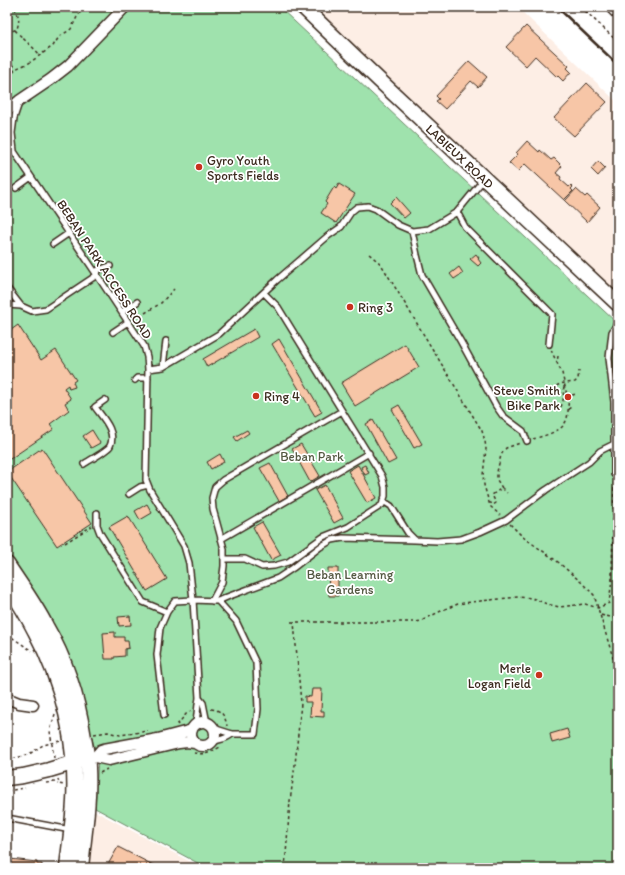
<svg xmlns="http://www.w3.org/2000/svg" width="625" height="875" viewBox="0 0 625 875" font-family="Itim,sans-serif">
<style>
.built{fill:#fdeee5}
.green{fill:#9fe2ad;stroke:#6d8666}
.building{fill:#f7c6a7;stroke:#3b2a1e}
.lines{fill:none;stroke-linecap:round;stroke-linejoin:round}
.lane-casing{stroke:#3b2a1e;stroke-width:8}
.street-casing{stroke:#3b2a1e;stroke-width:13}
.secondary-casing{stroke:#3b2a1e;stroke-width:17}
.primary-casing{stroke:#3b2a1e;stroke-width:18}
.path{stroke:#3b2a1e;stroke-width:1.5;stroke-dasharray:3 3;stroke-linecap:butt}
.lane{stroke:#fff;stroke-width:5}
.street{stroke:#fff;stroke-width:10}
.secondary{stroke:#fff;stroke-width:14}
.primary{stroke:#fff;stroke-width:15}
.rail{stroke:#3b2a1e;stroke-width:2.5}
.poi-dot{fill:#c8321e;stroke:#fff;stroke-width:1.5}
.labels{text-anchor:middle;stroke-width:3.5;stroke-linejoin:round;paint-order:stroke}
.street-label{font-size:13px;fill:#3b2a1e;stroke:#fff}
.poi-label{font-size:13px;fill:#3b2a1e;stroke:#fff;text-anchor:start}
.park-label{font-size:13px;fill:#545842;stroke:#fff}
</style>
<rect width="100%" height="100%" fill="#fff"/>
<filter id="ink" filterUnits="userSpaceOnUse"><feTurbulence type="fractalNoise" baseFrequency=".025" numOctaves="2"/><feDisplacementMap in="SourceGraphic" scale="8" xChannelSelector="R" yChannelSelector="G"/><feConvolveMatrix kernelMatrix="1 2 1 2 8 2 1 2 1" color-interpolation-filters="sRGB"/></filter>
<g filter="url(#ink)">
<path class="built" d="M312 7H517L618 103V296Z
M95 811 202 868H88Z"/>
<path class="green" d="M7 7H279L618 324V868H207L95 808 98 758 74 683 37 597 7 553Z"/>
<path class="building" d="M526 26 569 66 567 68 571 72 563 81 558 76 557 77 535 56 526 66 506 47Z
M469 61 487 77 478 87 471 81 445 109 436 101 439 99 436 96Z
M587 83 607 102 574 136 554 118Z
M527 141 539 152 540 150 551 160 554 158 562 166 556 173 561 177 560 179 569 187 571 185 573 187 571 189 573 191 564 200 525 164 518 171 509 163 518 154 516 153Z
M598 161 605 168 598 176 591 169Z
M339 184 355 194 336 223 321 213 327 204 325 202 334 187 336 189Z
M576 189 585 197 587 195 600 207 587 222 565 201Z
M396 197 410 213 404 218 390 203Z
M476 254 479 258 478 259 481 263 478 266 470 259Z
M459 267 463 273 454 279 450 274Z
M18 325 41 360 56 350 76 380 73 382 75 387 69 389 68 385 64 388 71 399 65 403 69 410 50 424 54 429 7 461V338L9 337 7 333Z
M254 329 258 337 207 367 203 359Z
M279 339 322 412 315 416 272 344Z
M405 344 419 367 355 406 341 383Z
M399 405 422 444 414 448 392 409Z
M373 420 396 460 388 464 366 424Z
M92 430 100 443 91 448 83 436Z
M247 430 249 433 237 441 234 437Z
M301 444 320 476 310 482 292 449Z
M42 448 92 523 57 546 7 472V466L10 470Z
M220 454 224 462 211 469 207 462Z
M270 463 288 496 279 501 260 468Z
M358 465 376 498 367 503 348 471Z
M365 465 369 473 365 475 361 467Z
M325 485 343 518 334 523 315 490Z
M147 504 152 513 140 520 135 511Z
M128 516 167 579 147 591 109 527Z
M262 522 281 555 271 560 253 527Z
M328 568H338V596H329Z
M130 616 131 625 119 626 118 617Z
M115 632V637H124V641H128L129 648 125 649V656L114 657V659H105L103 633Z
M312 689H322L321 711H324V717L310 716 311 702H305V696L311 697Z
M567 729 570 738 552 743 550 734Z
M118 847 159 868H106Z
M10 859 37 862V864H42V868H9Z"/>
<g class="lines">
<g class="lane-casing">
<path id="lane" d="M7 141 97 275 144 346 147 357 148 369 146 480 150 490 184 546 189 563 193 600 199 698 198 704 196 724
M14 151 12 133 14 118 19 103
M16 188 31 177
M457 212 465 227 552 314 549 344
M412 231 417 255 422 275 461 342 496 406 503 416 523 431 527 441
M53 244 69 233
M7 288 21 306 32 311 46 309 97 275 98 270 110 266
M7 305 21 306
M122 312 137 302
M618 322 612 332 609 358 614 402V474H618
M113 332 128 322
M163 367 166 341
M148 369 163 367 219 334 277 280 328 236 341 227 351 212 357 207 368 206 376 209 398 225 412 231 429 229 457 212 484 179
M135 380 137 378H148
M84 464C90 460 107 451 110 446 117 432 102 417 95 407L105 400
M129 494 140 487 148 485
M383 501 391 506 408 533 415 540 437 541 461 539 480 532 506 520 546 490 589 462 600 451 614 444
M97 513V525L100 533 143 602 167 612
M221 539 369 453
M224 559H245L262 567 274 566 288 562 323 537 348 527 382 505 385 496V487L382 476 278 307 264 293
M212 601 222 582 224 566V549L213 509 212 498 215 487 223 480 342 411
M218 601 227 597 278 578 293 568 320 547 332 540 343 538 415 540
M199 698 203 703 207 723
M164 715 157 655 160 628 167 612 175 601 193 600 218 601 236 621 256 663 258 709 255 734H232L213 728
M212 742C220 739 225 740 232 734
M7 818 71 830"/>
</g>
<g class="street-casing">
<path id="street" d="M7 111 19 101 50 80 68 66 125 7
M7 698 19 703 33 705
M191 734a12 12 0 1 1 24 0a12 12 0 1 1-24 0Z
M95 757 101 750 104 749 158 739 192 730
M87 758 95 757 109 760 179 743 187 742 195 743"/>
</g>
<g class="secondary-casing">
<path id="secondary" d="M303 7 378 79 618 304
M7 564C20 584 35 604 46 626 66 660 78 699 84 738 86 748 88 758 88 768 90 801 84 835 81 868
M7 584C17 599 27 615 35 631 63 683 77 743 74 801 73 824 69 846 67 868
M7 778 23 776 49 770 82 760"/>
</g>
<g class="primary-casing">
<path id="primary" d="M614 7 618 11"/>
</g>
<path class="path" d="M581 7 618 42
M15 30C23 39 32 46 40 55
M7 33 17 29C20 19 19 16 14 7
M7 62 12 64 15 69
M7 94 9 93 8 89 10 80 15 69 29 63 53 46 59 37 71 29 77 17 84 7
M369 254 381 264 482 431 485 441 486 449 483 475 484 485 490 506 500 515
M145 313 161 303 174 289
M551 350 557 363
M558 356 557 363 562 373 568 400
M552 390C559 382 566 383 575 382L578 379 579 371
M561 407 563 401 564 383
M569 410 571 405
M533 439C543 436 556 433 563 426 572 415 565 401 571 396 572 395 575 394 577 394
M502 488 497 480V472L501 455 506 448 520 443
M489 503H491L493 505 496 503 492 495 502 488 507 493
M510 524 523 537 558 562 581 582 594 595 618 674
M65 543 92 526
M601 615C610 618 615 614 618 625
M291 622H416L421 621 445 609 458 604 471 602 518 597 532 598 547 604 559 607 585 604 598 608 609 603 612 579 614 480
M7 634 32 651
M211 709C221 710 225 715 227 726
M177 725 187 713 191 711
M94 734 108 732 120 735 148 731
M194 753C207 755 209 753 220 747
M54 758 50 731 55 714
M7 760 24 756 31 753 43 745 61 741
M100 773 107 769
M58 779 59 784 64 785
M46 783 54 782 58 784
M7 791 25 788
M285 868 290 801 295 765 301 703 294 622"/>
<use href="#lane" class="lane"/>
<use href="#street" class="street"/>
<use href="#secondary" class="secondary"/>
<use href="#primary" class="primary"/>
<path class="rail" d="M557 7 618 65"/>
</g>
</g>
<g class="poi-dot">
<circle cx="199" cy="167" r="4"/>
<circle cx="350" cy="307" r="4"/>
<circle cx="256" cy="396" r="4"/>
<circle cx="568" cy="397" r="4"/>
<circle cx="539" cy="675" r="4"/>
</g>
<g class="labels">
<g class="street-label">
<text transform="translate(460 156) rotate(43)" y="5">LABIEUX ROAD</text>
<text transform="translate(105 269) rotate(57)" y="5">BEBAN PARK ACCESS ROAD</text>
</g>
<g class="poi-label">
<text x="207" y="165">Gyro Youth<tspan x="207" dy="15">Sports Fields</tspan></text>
<text x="358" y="312">Ring 3</text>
<text x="560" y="395" text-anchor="end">Steve Smith<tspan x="560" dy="15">Bike Park</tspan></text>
<text x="264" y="401">Ring 4</text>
<text x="531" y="673" text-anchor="end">Merle<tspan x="531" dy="15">Logan Field</tspan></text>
</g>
<g class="park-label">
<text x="312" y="461">Beban Park</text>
<text x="350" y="579">Beban Learning<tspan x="350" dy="15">Gardens</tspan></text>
</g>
</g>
<rect width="625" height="875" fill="none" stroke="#fff" stroke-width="24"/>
<rect x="12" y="12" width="601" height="851" fill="none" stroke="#3b2a1e" stroke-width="1.5" filter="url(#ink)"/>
</svg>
